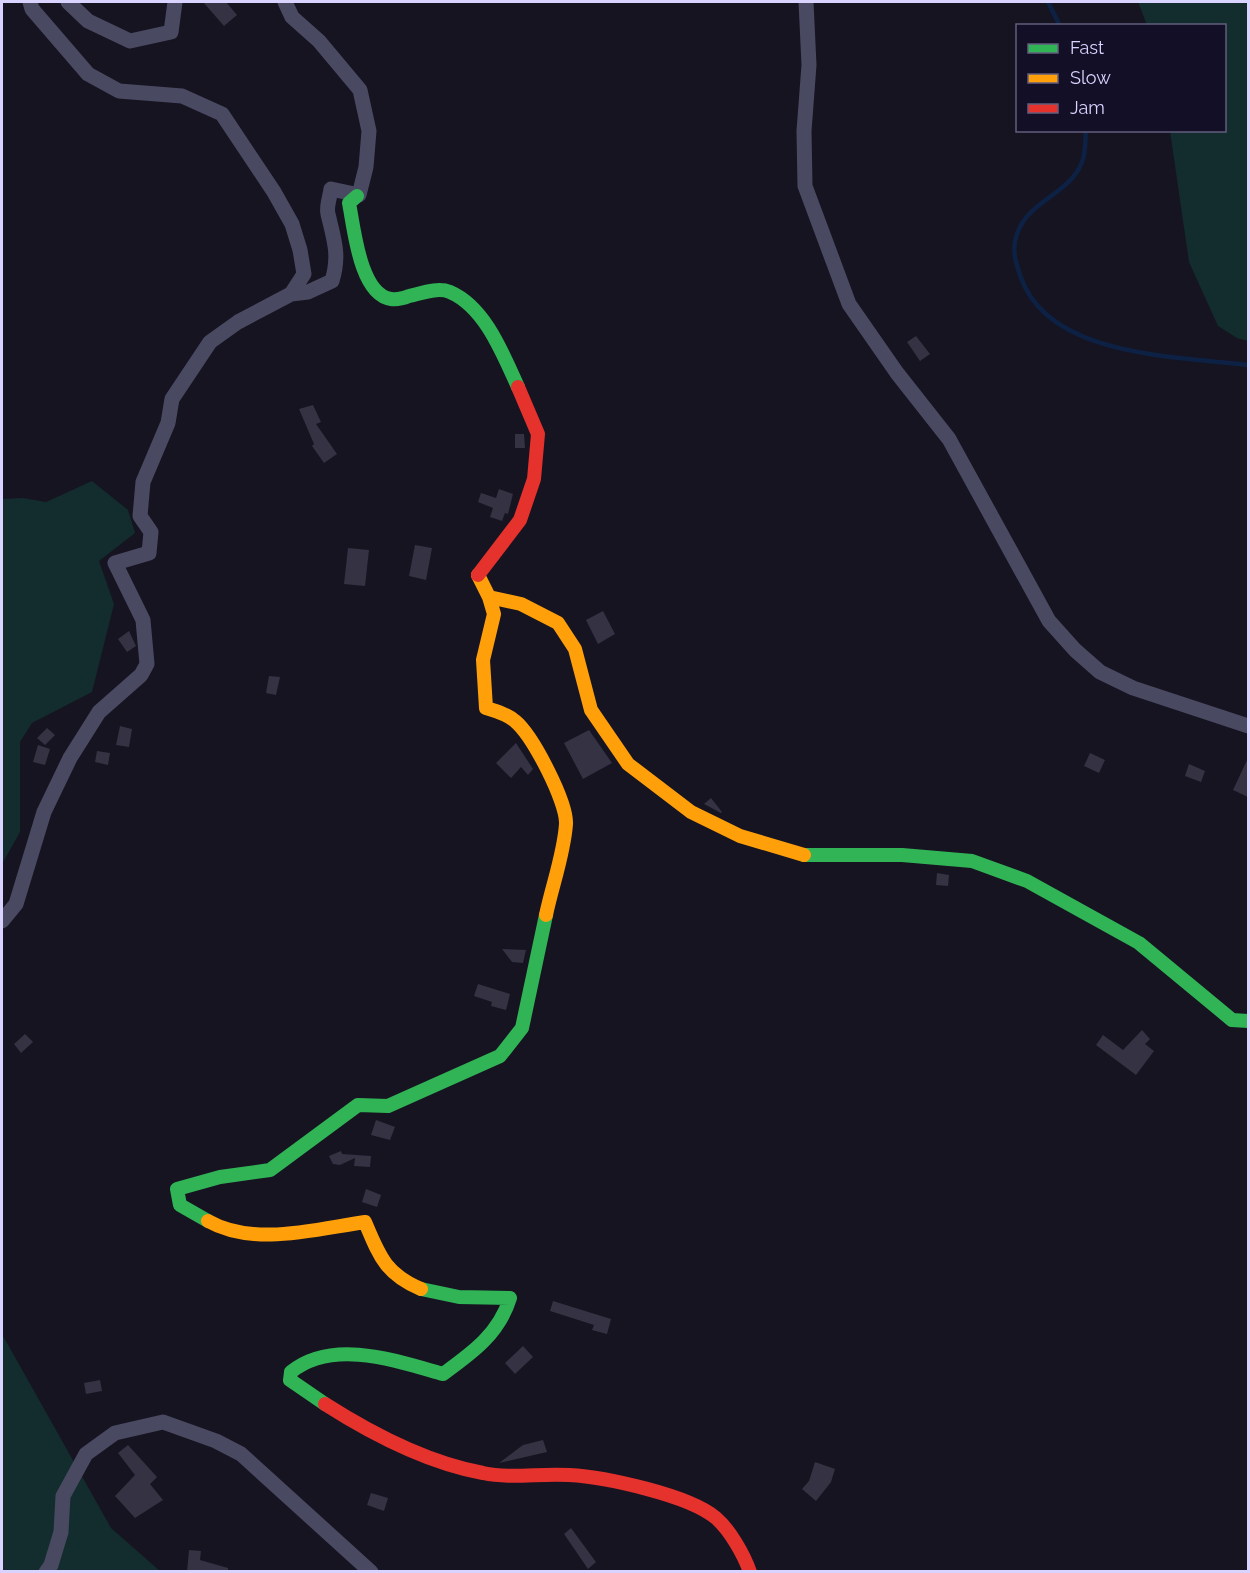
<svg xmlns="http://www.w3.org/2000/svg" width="1250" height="1573" viewBox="0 0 1250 1573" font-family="Raleway,sans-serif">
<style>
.green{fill:#132c2d}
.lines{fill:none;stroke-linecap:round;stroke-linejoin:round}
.stream{stroke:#0d2144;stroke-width:4.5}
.building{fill:#343243}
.street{stroke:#4a4962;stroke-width:15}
.fast{stroke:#30b455;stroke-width:14}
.slow{stroke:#ff9f0a;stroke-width:14}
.jam{stroke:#e5322d;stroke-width:14}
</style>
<rect width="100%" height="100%" fill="#161421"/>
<path class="green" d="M1138 2H1248V341L1237 338 1218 326 1189 262 1170 131 1224 130V26L1147 25Z
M92 481 128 510 135 533 99 561 114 604 92 692 32 723 20 742V832L2 864V499L23 498 46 502Z
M2 1334 111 1528 160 1571H2Z"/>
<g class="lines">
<path class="stream" d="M1048 2 1060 26
M1086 130C1085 140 1086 153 1082 162 1071 192 1033 200 1020 227 1011 245 1014 258 1020 275 1047 358 1177 356 1248 365"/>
</g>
<path class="building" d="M203 2H226L237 15 224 26Z
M916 336 930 354 920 361 907 342Z
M313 405 321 422 316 424 337 454 324 463 312 446 314 444 299 409Z
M515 434H524L525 448H515Z
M499 489 513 494 508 514 505 513 502 521 490 517 493 508 478 502 481 493 496 498Z
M415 545 432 548 426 580 409 576Z
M348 548 369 550 365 586 344 584Z
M603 611 615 634 598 644 586 620Z
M129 631 136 646 127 652 118 639Z
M269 676 280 677 276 695 266 693Z
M120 726 132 729 129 747 116 745Z
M47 728 55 735 45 745 37 738Z
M589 730 612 763 583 779 564 743Z
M516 743 533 769 528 775 521 767 511 778 496 763Z
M38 745 50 749 45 765 33 762Z
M97 751 110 753 108 765 95 762Z
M1090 753 1105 760 1099 773 1084 766Z
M1248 758V797L1233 790Z
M1189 764 1205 771 1201 782 1185 776Z
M711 798 722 812 721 813 704 804Z
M937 873 949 875 948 886 936 885Z
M502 949 526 950 523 963 512 962Z
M478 984 510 994 506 1010 491 1006 492 1002 474 996Z
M1142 1030 1150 1039 1145 1044 1154 1051 1136 1075 1096 1045 1103 1035 1123 1050Z
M25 1034 33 1042 21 1053 14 1044Z
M376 1120 395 1127 390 1140 371 1135Z
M341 1151 342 1154 371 1156 370 1167 354 1166 355 1158 340 1165 333 1164 329 1156Z
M366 1189 381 1195 377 1207 362 1202Z
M553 1301 611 1319 607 1334 592 1330 594 1325 550 1311Z
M523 1346 533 1357 515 1374 505 1363Z
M100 1380 102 1391 86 1394 84 1383Z
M543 1440 547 1452 499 1463 523 1445Z
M128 1445 157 1477 150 1484 163 1500 135 1518 115 1496 135 1475 118 1453Z
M815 1462 835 1469 831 1482 816 1501 802 1489 809 1481Z
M371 1493 388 1498 384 1511 367 1505Z
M571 1528 596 1562 588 1569 564 1534Z
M189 1550 201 1551 200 1560 228 1568V1572H187Z"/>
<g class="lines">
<path class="street" d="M68 2 88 21 130 41 171 32 175 2
M285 2 292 17 319 41 360 90 369 131 366 167 359 195 331 189C330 197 326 207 328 214 334 240 340 255 332 281L308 292 291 294
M806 2 809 65 804 131 805 186 849 304 897 373 949 439 1049 621 1075 650 1100 672 1133 688 1248 726
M2 921 16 904 44 812 70 758 99 712 141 675 147 664 143 620 115 563 149 553 151 532 140 516 143 482 168 423 172 399 210 342 238 322 291 294 304 274 300 250 292 224 274 192 222 114 182 96 119 91 88 74 32 9 30 2
M46 1572 51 1565 61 1532 63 1496 86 1454 115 1433 163 1422 216 1441 241 1454 371 1572"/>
<path class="fast" d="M357 196 349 203C354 228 360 295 391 299 397 300 404 298 409 296 422 293 438 287 450 292 485 307 503 354 518 387
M804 855H902L972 861 1027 881 1139 943 1232 1020 1248 1021
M208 1221 180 1205 177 1189 220 1177 270 1170 358 1105 388 1106 500 1056 522 1028 546 915
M325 1404 290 1380 291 1372C333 1338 397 1361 443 1374 472 1353 499 1334 510 1298L459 1297 421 1289"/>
<path class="slow" d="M478 575 489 597 521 604 558 623 575 649 591 710 628 764 691 812 740 836 804 855
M489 597 494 614 483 660 486 708C496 711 507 714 515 721 533 736 567 802 566 824 564 854 552 886 546 915
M208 1221C254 1247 316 1229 365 1222 379 1255 385 1274 421 1289"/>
<path class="jam" d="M478 575 520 520 534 479 538 434 518 387
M325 1404C372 1434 428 1463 483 1473 511 1479 540 1473 569 1475 605 1477 689 1495 716 1518 730 1530 744 1555 750 1572"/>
</g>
<rect width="1250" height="1573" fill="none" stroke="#d9d4ff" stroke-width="6"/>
<rect x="1016" y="24" width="210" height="108" fill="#130f26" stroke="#625e7d" stroke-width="1.5"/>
<rect x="1028" y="44" width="30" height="9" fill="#30b455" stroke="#625e7d" stroke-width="1.5"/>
<text x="1070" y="54" font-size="18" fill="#d9d4ff">Fast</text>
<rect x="1028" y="74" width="30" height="9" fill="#ff9f0a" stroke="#625e7d" stroke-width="1.5"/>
<text x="1070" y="84" font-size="18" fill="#d9d4ff">Slow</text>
<rect x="1028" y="104" width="30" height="9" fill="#e5322d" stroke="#625e7d" stroke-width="1.5"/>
<text x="1070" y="114" font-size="18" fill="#d9d4ff">Jam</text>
</svg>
